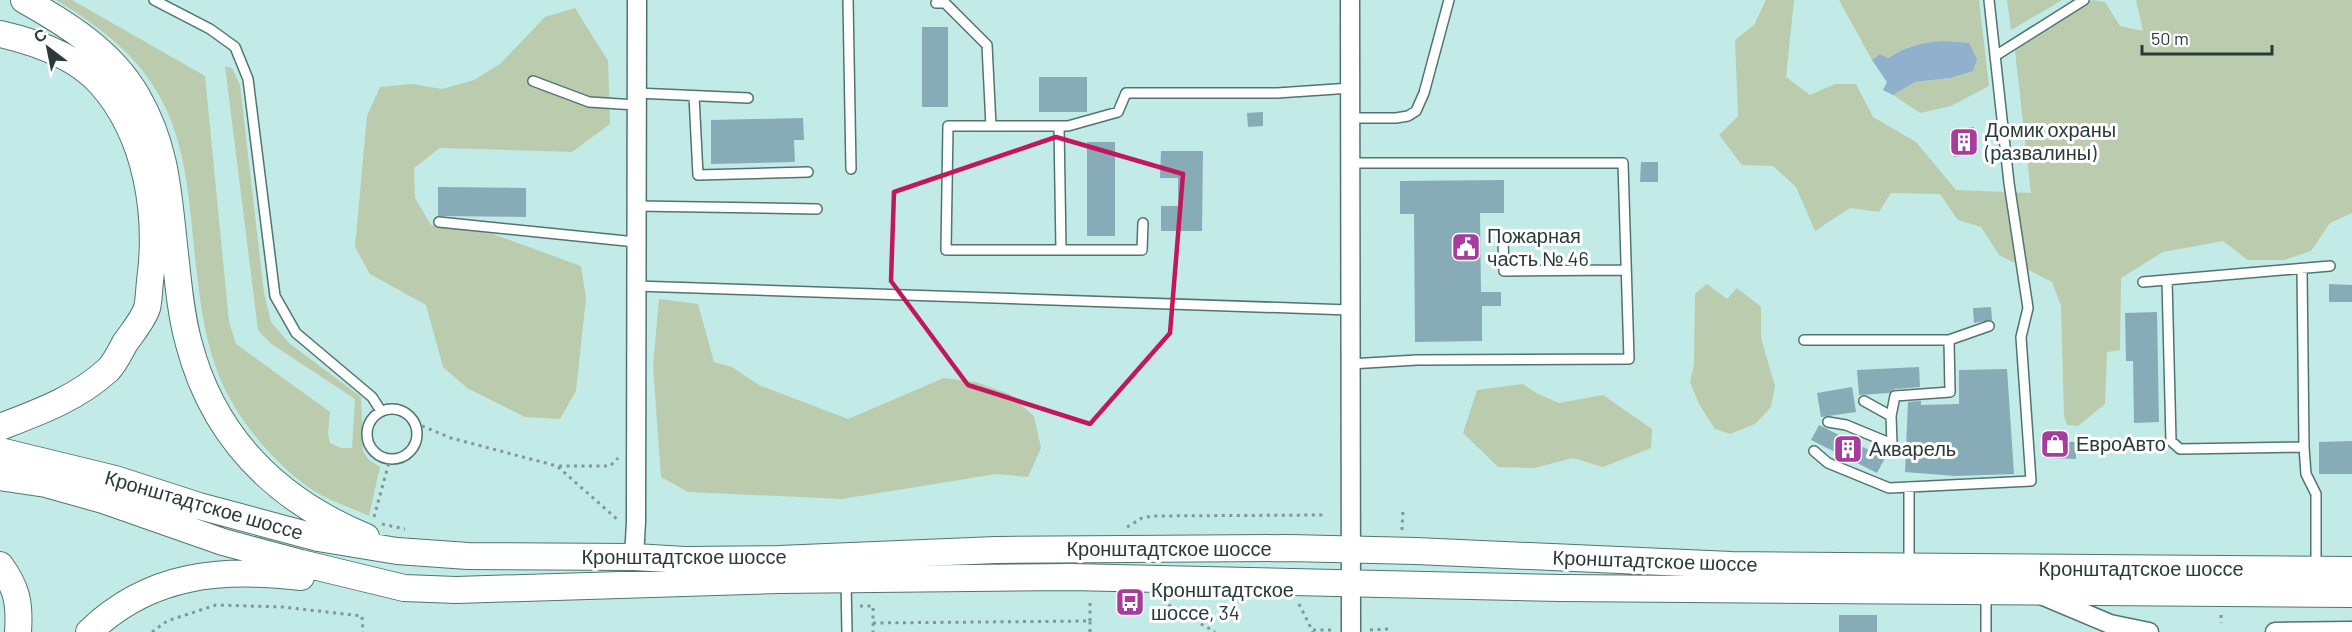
<svg xmlns="http://www.w3.org/2000/svg" width="2352" height="632" viewBox="0 0 2352 632" font-family="Barlow,sans-serif">
<style>
.green{fill:#bbccae}
.water{fill:#90b0cd}
.building{fill:#88acb7}
.lines{fill:none;stroke-linecap:round;stroke-linejoin:round}
.lane-casing{stroke:#507571;stroke-width:12}
.street-casing{stroke:#507571;stroke-width:21}
.secondary-casing{stroke:#507571;stroke-width:28}
.path{stroke:#7d9a98;stroke-width:3;stroke-dasharray:3 4.5;stroke-linecap:butt}
.lane{stroke:#fff;stroke-width:9}
.street{stroke:#fff;stroke-width:18}
.secondary{stroke:#fff;stroke-width:26}
.marked{fill:none;stroke:#c2185b;stroke-width:4.5;stroke-linejoin:round}
.labels{text-anchor:middle;stroke-width:6;stroke-linejoin:round;paint-order:stroke}
.poi-label{font-size:20px;fill:#2a3a39;stroke:#fff;text-anchor:start}
.street-label{font-size:20px;fill:#2a3a39;stroke:#fff}
</style>
<rect width="100%" height="100%" fill="#c2eae6"/>
<path class="green" d="M56 0H72L205 76 229 322 236 344 330 412 328 433 330 443 341 448H352L355 399 270 343 258 330 225 66 232 68 240 85 264 293 271 322 289 343 361 397 363 451 368 459 380 467 369 516C351 507 328 501 311 489 271 462 230 411 215 365 203 331 199 293 195 257 190 208 187 156 167 111 144 59 102 28 56 0Z
M1766 0H1794L1786 77 1810 95 1835 84H1856L1873 117 1916 142 1956 190 2031 193 2015 51 2092 0 2105 2 2120 26 2143 31 2136 0H2352V213L2330 223 2311 251 2284 260H2248L2223 241 2163 252 2121 278 2120 350 2107 352 2105 404 2078 426 2067 425 2064 416 2061 306 2052 282 1999 255 1981 227 1958 220 1940 194 1891 193 1879 212 1850 208 1815 231 1796 187 1773 166 1742 165 1719 135 1738 116 1735 40 1754 25Z
M1839 0H1979L1989 86 1951 106 1920 113 1893 95 1915 82 1950 78 1969 43C1937 41 1916 40 1887 58L1880 54 1872 60Z
M2007 0H2062L2011 30Z
M575 8 608 61 610 124 572 152 440 148 414 168 415 198 431 225 493 234 581 266 586 298 576 391 560 419 525 417 467 388 443 367 426 305 370 274 355 247 367 116 380 87 412 84 442 89 474 80 500 64 545 17Z
M1707 284 1727 299 1737 288 1761 307V338L1775 386 1771 407 1755 424 1730 434 1715 429 1699 404 1690 382 1694 365 1695 294Z
M659 299 698 304 714 362 732 367 759 385 848 419 944 378 976 382 1009 394 1034 416 1041 448 1028 477 996 474 842 499 688 492 661 477 653 366Z
M1523 384 1536 393 1559 403 1603 395 1652 429 1651 448 1603 467 1573 458 1534 468 1498 467 1463 433 1477 390Z"/>
<path class="water" d="M1943 41 1969 43 1977 59 1973 71 1950 78 1915 82 1893 95 1883 90 1887 82 1872 60 1880 54 1888 58C1906 46 1922 43 1943 41Z"/>
<path class="building" d="M922 27H948V107H922Z
M1039 77H1087V112H1039Z
M1263 112V126L1248 127 1247 113Z
M803 118 804 140H794L795 162 711 164V120Z
M1974 127 1977 154 1954 157 1951 130Z
M1087 142H1115V236H1087Z
M1161 151H1203L1202 231H1161V206H1178V178H1160Z
M1641 162H1658V182H1640Z
M1504 180V213H1480L1481 292H1501V306H1482V341L1415 342 1414 214H1400V181Z
M438 187 526 188V217L438 216Z
M2329 284 2352 285V302H2329Z
M1991 307 1992 320 1974 323 1973 308Z
M2157 312 2159 422 2134 423 2133 361H2126L2125 313Z
M1919 367 1920 387 1895 389 1889 393 1859 395 1857 370Z
M2007 369 2014 474 1955 476 1905 472 1908 402 1921 401V405L1959 404V370Z
M1852 387 1856 412 1821 417 1817 393Z
M1819 425 1885 458 1877 473 1811 440Z
M2352 441V474H2319V442Z
M2044 442H2076V459L2044 458Z
M1839 615H1877V632H1839Z"/>
<g class="lines">
<g class="lane-casing">
<path id="lane" d="M154 0 210 29 235 47 248 79 275 296 296 333 372 397 381 411
M848 0 851 169
M936 3H945L987 45 991 126
M1995 56 2084 0
M533 81 589 102 636 105
M636 93 748 98
M694 96 698 175 808 172
M1351 118H1396L1408 116 1416 111 1424 93 1449 0
M1059 126 1061 250
M637 206 817 209
M439 222 636 242
M1143 223 1142 250H946L948 126H1068L1118 112 1126 93H1277L1351 88
M1503 239 1504 271 1626 270
M2302 269 2304 447 2306 474 2316 494V567
M2167 280 2171 441 2180 449 2304 447
M2143 282 2330 266
M636 286 1350 310
M1804 340H1949L1989 326
M1350 364 1417 360 1629 359 1623 163H1351
M1864 401 1891 416 1895 396 1950 392 1949 340
M367 434a25 25 0 1 1 50 0a25 25 0 1 1-50 0Z
M1828 422 1846 425 1892 444 1891 416
M1814 451 1828 463 1889 488 2031 481 2021 337 2028 308 2009 183 1989 0
M1909 487V565
M846 582 847 632
M1986 632V594"/>
</g>
<g class="street-casing">
<path id="street" d="M1350 0 1351 632
M634 557 636 522 637 0
M2041 595 2110 624 2149 632
M2275 632 2352 631"/>
</g>
<g class="secondary-casing">
<path id="secondary" d="M24 0C67 24 112 52 137 96 166 146 168 190 174 245 178 278 180 312 189 344 214 439 277 500 366 537
M0 34C35 42 76 56 101 84 147 136 159 214 150 281 149 290 149 300 147 308 143 320 132 333 125 343 120 352 115 363 108 370 76 399 39 412 0 427
M0 451 115 479 199 506 318 538 397 551 468 556 634 557 685 560 779 559 996 550 1289 548 1416 551 1731 565 2352 570
M0 477 46 484 103 500 223 542 301 563 404 588 456 590 778 580 1070 577 1560 588 2352 594
M0 565C17 588 20 603 18 632
M89 632C150 573 222 568 301 577"/>
</g>
<path class="path" d="M415 423 451 438 557 466 618 520
M559 466H610L618 458
M374 517 390 459
M382 524 405 529
M1127 527 1142 518 1152 516 1326 515
M1402 530 1403 509
M1162 601 1215 632
M1299 604 1313 632
M860 606H873V632
M2221 615V623
M1090 621V599
M873 623 1090 621V632
M1313 630H1332
M1370 630 1389 629
M152 632 167 621 216 605 283 607 362 616 363 632"/>
<use href="#lane" class="lane"/>
<use href="#street" class="street"/>
<use href="#secondary" class="secondary"/>
</g>
<path class="marked" d="M1056 137 1183 174 1170 333 1090 424 968 385 891 281 894 192Z"/>
<defs>
<g id="building-square" transform="scale(1.5)"><rect x="-9" y="-9" width="18" height="18" rx="4" fill="#a73c9d" stroke="#fff"/><path d="M-4-6H4V6H1V3H-1V6H-4ZM-2.5-4.3h1.7v1.8h-1.7ZM.8-4.3h1.7v1.8H.8ZM-2.5-1h1.7V.8h-1.7ZM.8-1h1.7V.8H.8Z" fill="#fff"/></g>
<g id="civic-square" transform="scale(1.5)"><rect x="-9" y="-9" width="18" height="18" rx="4" fill="#a73c9d" stroke="#fff"/><path d="M-.6-6.5H3V-4.5H.6V-3L4-1V1h2V6H-6V1h2V-1L-.6-3ZM-1.2 2.5V6h2.4V2.5Z" fill="#fff"/></g>
<g id="shop-square" transform="scale(1.5)"><rect x="-9" y="-9" width="18" height="18" rx="4" fill="#a73c9d" stroke="#fff"/><path d="M-5-2.5h2.3a2.7 3.5 0 0 1 5.4 0H5L5.5 6h-11ZM-1.5-2.5h3a1.5 2.3 0 0 0-3 0Z" fill="#fff"/></g>
<g id="bus-square" transform="scale(1.5)"><rect x="-9" y="-9" width="18" height="18" rx="4" fill="#a73c9d" stroke="#fff"/><path d="M-5-6H5V4H4V6H2V4H-2V6H-4V4H-5ZM-3.5-4V0h7V-4ZM-3.5 1.2v1.5H-2V1.2ZM2 1.2v1.5H3.5V1.2Z" fill="#fff"/></g>
</defs>
<g fill-rule="evenodd">
<use href="#building-square" x="1964" y="142"/>
<use href="#civic-square" x="1466" y="247"/>
<use href="#shop-square" x="2055" y="444"/>
<use href="#building-square" x="1848" y="449"/>
<use href="#bus-square" x="1130" y="602"/>
</g>
<g class="labels">
<g class="poi-label">
<text x="1985" y="137">Домик охраны<tspan x="1985" dy="23">(развалины)</tspan></text>
<text x="1487" y="243">Пожарная<tspan x="1487" dy="23">часть № 46</tspan></text>
<text x="2076" y="451">ЕвроАвто</text>
<text x="1869" y="456">Акварель</text>
<text x="1151" y="597">Кронштадтское<tspan x="1151" dy="23">шоссе, 34</tspan></text>
</g>
<g class="street-label">
<text transform="translate(204 505) rotate(16)" y="7">Кронштадтское шоссе</text>
<text x="1169" y="556">Кронштадтское шоссе</text>
<text x="684" y="564">Кронштадтское шоссе</text>
<text transform="translate(1655 561) rotate(2)" y="7">Кронштадтское шоссе</text>
<text x="2141" y="576">Кронштадтское шоссе</text>
</g>
</g>
<g transform="translate(48 48) rotate(328)" stroke="#ffffff" stroke-width="4.5" paint-order="stroke">
<path d="M0-4.5L10 22L0 15L-10 22Z" fill="#2a3a39"/>
<text y="-9" font-size="16" font-weight="bold" text-anchor="middle" fill="#2a3a39">С</text>
</g>
<path d="M2142 45v9h130v-9" fill="none" stroke="#2a3a39" stroke-width="3"/>
<text x="2151" y="45" font-size="18" fill="#2a3a39" stroke="#ffffff" stroke-width="4.5" paint-order="stroke">50 m</text>
</svg>
